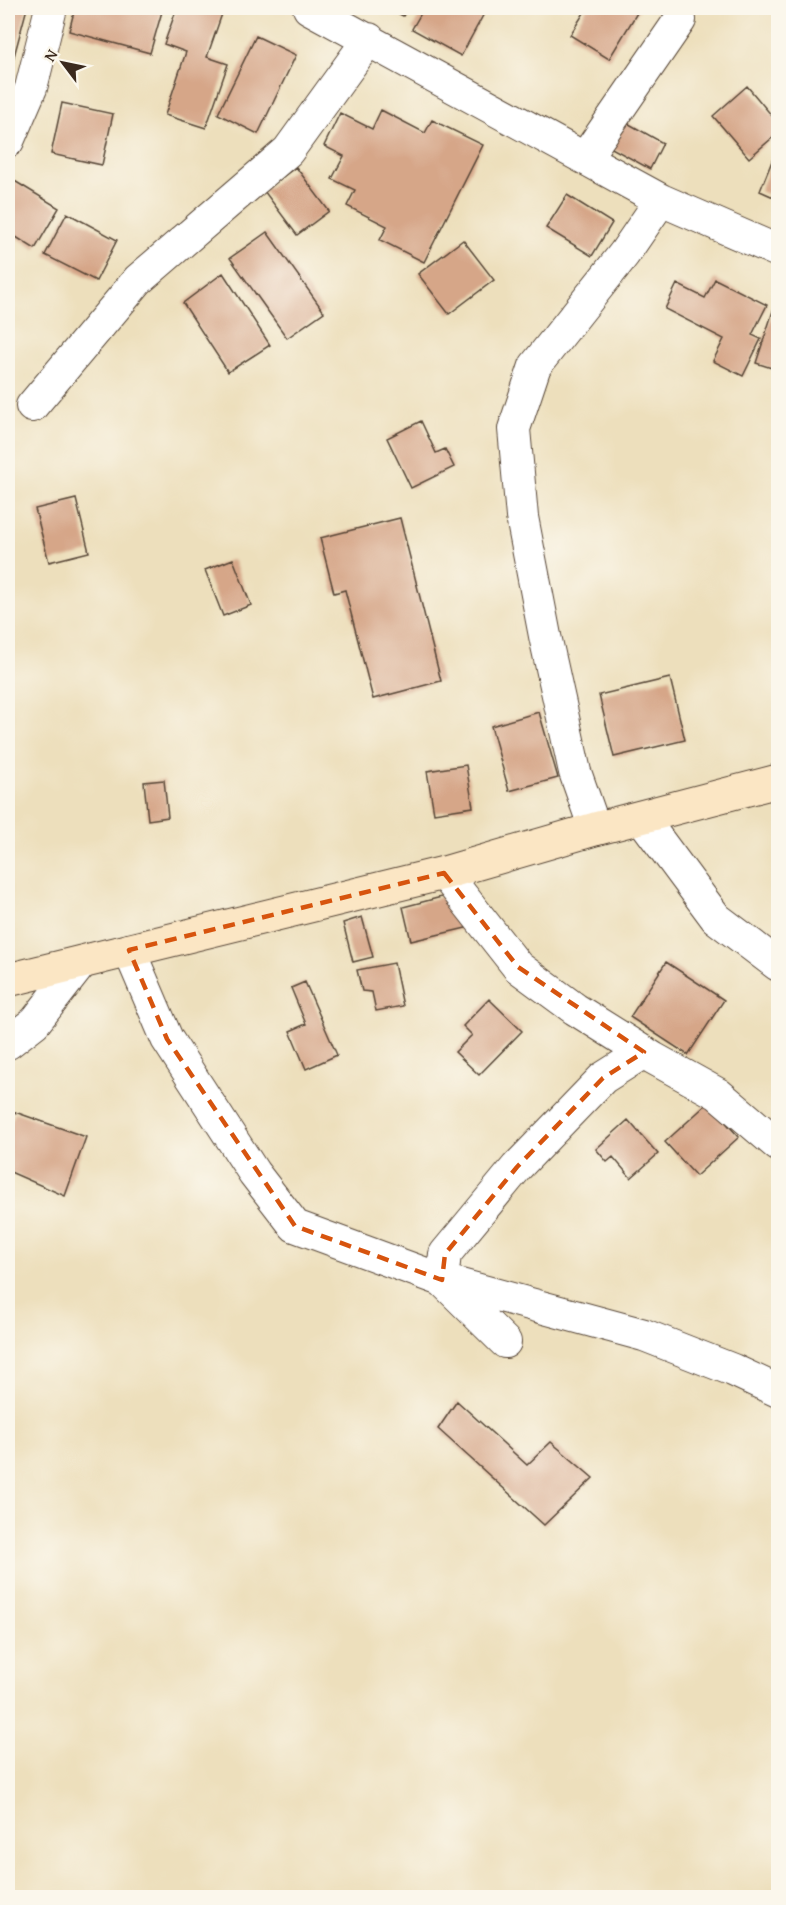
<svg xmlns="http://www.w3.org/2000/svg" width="786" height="1905" viewBox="0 0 786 1905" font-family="'Gentium Book Plus',serif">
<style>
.building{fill:#d6a688}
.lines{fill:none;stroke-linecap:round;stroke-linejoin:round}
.street-casing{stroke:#564536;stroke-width:34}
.secondary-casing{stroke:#564536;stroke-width:35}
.street{stroke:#fff;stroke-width:32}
.secondary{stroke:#fbe6c4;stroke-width:33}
.marked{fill:none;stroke:#d7540e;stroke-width:4.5;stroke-dasharray:12 8;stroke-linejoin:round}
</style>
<rect width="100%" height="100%" fill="#fbf7ec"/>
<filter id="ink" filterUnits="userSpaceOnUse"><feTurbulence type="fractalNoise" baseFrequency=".0167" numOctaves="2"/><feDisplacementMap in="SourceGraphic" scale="12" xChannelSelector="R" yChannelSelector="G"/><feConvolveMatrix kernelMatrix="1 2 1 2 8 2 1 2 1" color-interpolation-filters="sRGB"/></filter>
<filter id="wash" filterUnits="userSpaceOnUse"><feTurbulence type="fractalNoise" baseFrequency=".008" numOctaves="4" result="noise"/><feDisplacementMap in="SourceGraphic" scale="24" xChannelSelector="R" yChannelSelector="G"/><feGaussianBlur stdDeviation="1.35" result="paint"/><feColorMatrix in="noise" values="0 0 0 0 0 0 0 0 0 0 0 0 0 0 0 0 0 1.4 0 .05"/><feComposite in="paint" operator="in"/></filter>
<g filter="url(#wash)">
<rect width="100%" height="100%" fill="#eddfbc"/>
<g id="blocks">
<path class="building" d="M8 8H27L13 60 8 58Z
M75 8H163L150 53 69 31Z
M177 8H224L207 57 228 64 206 128 165 115 186 52 164 44Z
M388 8H408L403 16Z
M424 8H487L461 56 412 29Z
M587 8H640L609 59 570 35Z
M256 36 296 55 258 134 218 114Z
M747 86 778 123V133L749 158 713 116Z
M62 103 113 114 102 165 51 154Z
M381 110 425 133 432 120 483 145 424 262 380 240 387 226 347 206 355 190 332 179 344 156 324 146 340 113 372 129Z
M622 120 663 143 650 169 608 146Z
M774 156 778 158V199L760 191Z
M296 167 329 211 297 235 264 191Z
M8 177 59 208 35 249 8 232Z
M567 195 612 223 592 256 546 228Z
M67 213 117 240 96 281 45 255Z
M267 232 324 312 287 338 230 258Z
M463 240 494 280 449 314 418 274Z
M223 273 270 345 228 372 183 303Z
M715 279 767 305 752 335 761 339 743 376 713 361 724 339 665 309 677 284 705 298Z
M8 294 15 298 8 311Z
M775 305 778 306V370L756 363Z
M421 421 436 453 445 449 454 467 411 488 387 438Z
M76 499 89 552 49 562 35 509Z
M400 518 441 681 373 699 345 590 334 593 320 538Z
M233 559 251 605 223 616 205 570Z
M670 678 685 740 614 757 599 695Z
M539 712 558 778 509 791 491 726Z
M466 765 473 807 434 813 427 771Z
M164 780 168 817 148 820 144 782Z
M457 893 466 928 411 941 403 907Z
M362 917 373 957 353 962 343 923Z
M666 962 724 1000 688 1055 630 1017Z
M394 963 403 1006 376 1011 372 992 362 991 357 970Z
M305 982 337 1055 306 1069 290 1031 306 1024 291 988Z
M489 999 522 1031 479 1075 455 1052 472 1035 463 1026Z
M708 1103 739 1137 696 1176 665 1142Z
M15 1112 86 1137 65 1196 8 1171V1129Z
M628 1120 658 1154 631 1178 613 1157 607 1162 596 1149Z
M457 1401 527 1465 551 1442 593 1478 544 1525 438 1429Z"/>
</g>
</g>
<g filter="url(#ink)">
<use href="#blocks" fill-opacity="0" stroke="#564536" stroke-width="1.5"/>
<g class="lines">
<g class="street-casing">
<path id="street" d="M309 8 661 200 778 251
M8 141 31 88 51 8
M585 158 680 20
M32 406 138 280 288 151 369 39
M641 817 716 918 778 965
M595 829 575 772 545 636 522 517 514 429 535 366 624 254 661 200
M444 873 518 967 575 1009 653 1058 718 1094 778 1145
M129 950 167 1039 254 1173 295 1226 442 1280 505 1342
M8 1043 35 1022 82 962
M644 1052 603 1078 517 1167 445 1254 442 1280 644 1335 733 1370 778 1391"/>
</g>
<g class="secondary-casing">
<path id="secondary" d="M8 980 444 873 595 829 778 781"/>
</g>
<use href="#street" class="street"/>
<use href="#secondary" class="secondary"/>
</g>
</g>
<path class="marked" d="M444 873 518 967 644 1052 603 1078 517 1167 445 1254 442 1280 295 1226 167 1039 129 950Z"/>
<rect width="786" height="1905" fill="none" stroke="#fbf7ec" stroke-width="30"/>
<g transform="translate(63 63) rotate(302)" stroke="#fbf7ec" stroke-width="4.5" paint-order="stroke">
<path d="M0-4.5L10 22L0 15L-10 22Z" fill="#3b2a1e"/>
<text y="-9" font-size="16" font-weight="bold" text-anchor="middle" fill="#3b2a1e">N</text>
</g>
</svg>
